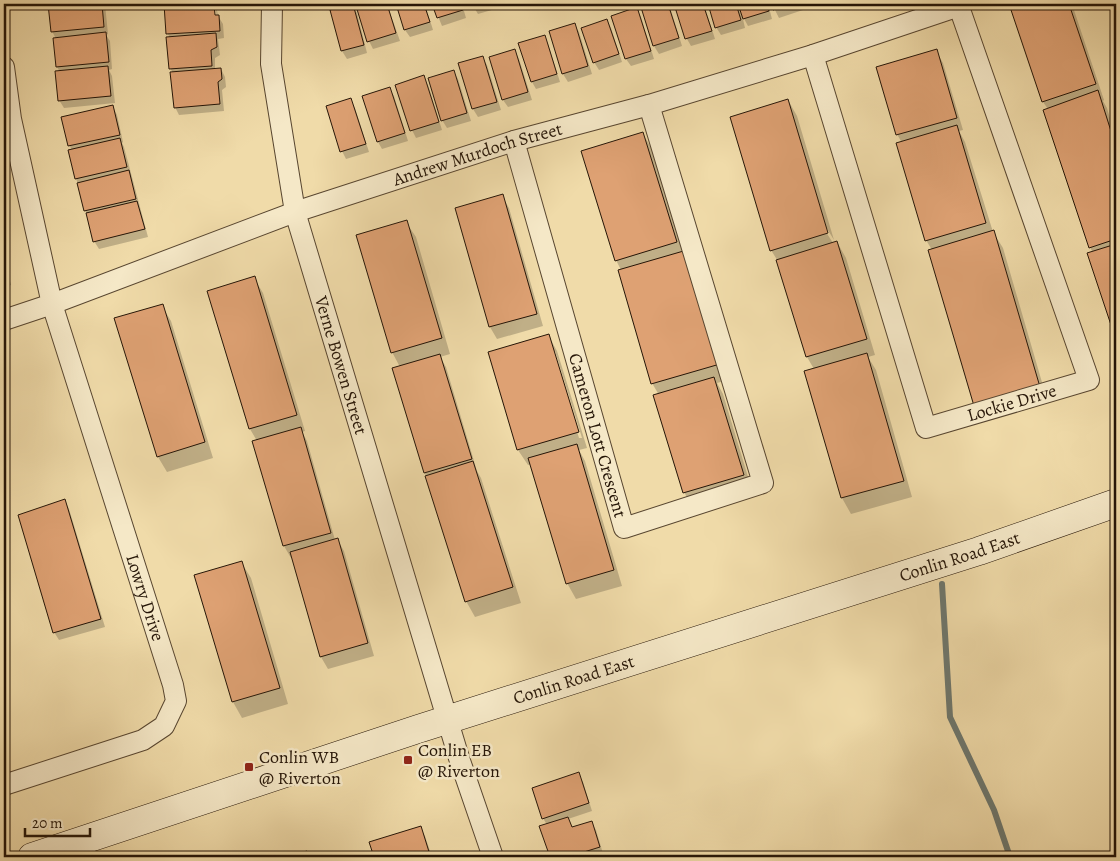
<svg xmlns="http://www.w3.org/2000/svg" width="1120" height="861" viewBox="0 0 1120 861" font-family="Alegreya,serif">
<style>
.shadow{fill:#0003;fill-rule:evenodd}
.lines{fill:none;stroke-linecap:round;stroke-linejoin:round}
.stream{stroke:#6d776e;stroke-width:6}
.building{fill:#dea173;stroke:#251507}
.street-casing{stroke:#584630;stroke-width:22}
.secondary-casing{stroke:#251507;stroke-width:29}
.street{stroke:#f5e8c7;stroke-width:20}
.secondary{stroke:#f5e8c7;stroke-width:28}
.poi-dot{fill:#8f2418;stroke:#f5e8c7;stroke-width:2}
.labels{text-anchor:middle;stroke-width:5;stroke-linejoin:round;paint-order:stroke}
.street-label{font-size:18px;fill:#251507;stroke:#f5e8c7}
.poi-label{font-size:18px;fill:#251507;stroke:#f5e8c7;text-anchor:start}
</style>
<rect width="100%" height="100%" fill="#f0dba9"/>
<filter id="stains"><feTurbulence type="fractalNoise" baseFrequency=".004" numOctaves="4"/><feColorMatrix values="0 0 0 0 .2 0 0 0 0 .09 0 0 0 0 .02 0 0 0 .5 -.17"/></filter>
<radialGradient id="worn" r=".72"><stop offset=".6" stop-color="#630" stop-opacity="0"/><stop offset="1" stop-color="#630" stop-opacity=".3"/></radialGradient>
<path class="shadow" d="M49 4H105L108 34 106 35 110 41 112 69 109 70 112 76 115 103 64 108 59 100 60 72 57 67 56 39 52 31Z
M166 4H222L216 5 218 16 223 24 224 38 218 39 220 55 215 58V70L221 69 225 77 226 87 222 90 224 111 179 115 175 107 173 73 170 68V38L168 34ZM213 7H216L217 21H214Z
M367 4H387L400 41 373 49 369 41 357 7Z
M397 4H425L433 30 410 37 405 30Z
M433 4H462L466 18 442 26Z
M472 4H501L502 7 478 14Z
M508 4H521L510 7Z
M641 4H669L682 46 659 54 654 46Z
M676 4H704L715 39 691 46 687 39Z
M709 4H768L772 19 748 26 742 15 745 28 721 35 716 27Z
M772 4H801L803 10 779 18Z
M805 4H825L808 9Z
M1011 4H1072L1104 100 1103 101 1107 108 1116 138V336L1089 254 1093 253 1090 247 1048 109 1043 102Z
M352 5 357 13 367 53 347 59 342 51 332 10Z
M637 9 641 17 654 59 631 66 626 59Z
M607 20 611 28 622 62 599 70 594 62Z
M574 24 579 32 592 74 568 82 563 74 550 32Z
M544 36 548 44 560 82 536 89 532 82Z
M515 51 519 59 532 100 508 107 503 100Z
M936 51 943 63 963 130 959 131 965 142 993 232 1003 248 1048 403 984 422 975 406 932 250 926 240 902 143 897 134Z
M482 57 487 65 501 110 478 117 473 109 459 64Z
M453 71 458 79 471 121 447 128 442 120Z
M423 77 428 85 442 130 416 138 412 130Z
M389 88 394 96 408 141 382 149 378 142Z
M350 100 355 108 369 152 346 159 342 151Z
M788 100 797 116 834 240 826 227 824 229 833 243 837 242 846 258 875 355 868 357 876 370 912 497 851 514 842 498 806 371 814 369 807 357 779 263 771 250Z
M113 107 117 115 123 142 122 143 124 147 148 237 99 249 94 241 76 178 72 150 69 145Z
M643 134 652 149 683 253 728 380 717 383 723 394 752 490 693 508 684 492 659 395 652 383 621 270 616 260Z
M502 196 509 208 543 326 497 339 490 327 456 209Z
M406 222 416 237 450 354 440 357 446 367 477 471 481 478 521 603 475 617 466 601 425 473 400 367 392 352Z
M4 258 11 285 4 287Z
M254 278 263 293 305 431 302 432 307 441 335 540 337 539 344 551 374 656 328 669 321 657 292 557 291 558 284 546 254 442 257 441 250 429Z
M162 306 171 321 213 458 167 472 158 457Z
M548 335 557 351 587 448 579 450 585 461 622 586 576 599 567 583 532 464 528 465 518 450 489 353ZM553 351H555L582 438H579Z
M65 501 69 509 105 627 59 640 54 632Z
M241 562 251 578 288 704 242 718 233 702 196 576Z
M578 774 583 782 592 811 568 819 573 828 591 822 596 830 604 857H606H551L541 827 547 825 543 818Z
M420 828 425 836 432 857H375L370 843Z"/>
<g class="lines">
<path class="stream" d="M942 584 950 717 994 810 1010 857"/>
</g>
<path class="building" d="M48 4H102L104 27 51 32Z
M164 4H214L215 15H219L220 31 166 34Z
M353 4 364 45 341 51 330 10Z
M363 4H387L396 33 367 42 356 6Z
M396 4H424L430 22 404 30Z
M432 4H461L463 10 437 18Z
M640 4H668L679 38 653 46Z
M674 4H703L712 31 685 39Z
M708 4H736L741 20 715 28Z
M738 4H767L769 11 743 19Z
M771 4H794L773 10Z
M1009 4H1069L1096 84 1042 102Z
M637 7 651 51 625 59 611 16Z
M607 19 619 54 593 63 581 28Z
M575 23 588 66 562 74 549 31Z
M106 32 109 62 56 67 53 38Z
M216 33 217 47 211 50 212 66 169 69 166 37Z
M545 35 557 74 531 82 518 43Z
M515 49 528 92 502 100 489 57Z
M937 49 957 118 896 135 876 67Z
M483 56 497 102 472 109 458 63Z
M108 66 111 96 58 101 55 71Z
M221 68 222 79 218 82 220 104 174 108 170 72Z
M454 70 467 113 441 121 428 78Z
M424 75 439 122 410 131 395 85Z
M390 87 405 133 377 142 362 96Z
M1098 90 1116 147V239L1089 248 1043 110Z
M351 98 366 144 340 152 326 106Z
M788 99 828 233 770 251 730 117Z
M113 105 120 135 68 146 61 117Z
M957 125 986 223 925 241 896 143Z
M643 132 677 242 615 261 581 151Z
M120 138 127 167 75 179 68 150Z
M129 170 136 199 84 211 77 183Z
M503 194 537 314 489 327 455 208Z
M137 201 145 229 93 242 86 213Z
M407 220 442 338 391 353 356 235Z
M994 230 1040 387 974 406 928 250Z
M837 241 867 339 806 357 776 260Z
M1116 244V340L1087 253Z
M687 250 720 364 651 384 618 270Z
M255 276 297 415 249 429 207 291Z
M163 304 205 442 157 457 114 318Z
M549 334 579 432 517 450 488 352Z
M867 353 904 481 841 498 804 371Z
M440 354 472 459 424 473 392 368Z
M714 377 744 475 683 493 653 395Z
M301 427 331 533 283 546 252 441Z
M577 444 614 570 566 584 528 458Z
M473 461 513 587 465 602 425 476Z
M65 499 101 619 53 633 18 515Z
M338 538 368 643 320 657 290 552Z
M242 561 280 688 232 702 194 575Z
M579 772 589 803 542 819 532 788Z
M568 817 572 827 592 821 600 847 568 857H550L539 826Z
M421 826 430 855 424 857H374L369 842Z
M307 851 309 857H285Z"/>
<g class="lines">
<g class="street-casing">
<g id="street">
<path id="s1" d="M272 4 271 64 295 212 459 758 493 857"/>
<path id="s2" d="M813 55 926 428 1089 380 958 4"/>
<path id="s3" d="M4 67 11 119 52 304 173 685 176 701 164 726 143 740 4 785"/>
<path id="s4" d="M514 141 624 528 763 483 649 105"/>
<path id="s5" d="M4 320 52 304 295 212 514 141 649 105 813 55 959 6"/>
</g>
</g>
<g class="secondary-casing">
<g id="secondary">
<path id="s6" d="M32 857 418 729 979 551 1116 503"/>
</g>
</g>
<use href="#street" class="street"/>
<use href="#secondary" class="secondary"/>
</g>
<g class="poi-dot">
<rect x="403" y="755" width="10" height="10" rx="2.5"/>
<rect x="244" y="762" width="10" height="10" rx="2.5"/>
</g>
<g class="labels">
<g class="street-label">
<text dy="6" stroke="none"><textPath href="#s5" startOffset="502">Andrew Murdoch Street</textPath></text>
<text dy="6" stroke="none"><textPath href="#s1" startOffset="370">Verne Bowen Street</textPath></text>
<text dy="6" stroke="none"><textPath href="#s2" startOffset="479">Lockie Drive</textPath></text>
<text dy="6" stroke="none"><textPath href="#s4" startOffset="306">Cameron Lott Crescent</textPath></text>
<text dy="6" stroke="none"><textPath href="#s6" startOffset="975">Conlin Road East</textPath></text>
<text dy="6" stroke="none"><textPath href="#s3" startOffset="550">Lowry Drive</textPath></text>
<text dy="6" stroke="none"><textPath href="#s6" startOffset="570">Conlin Road East</textPath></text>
</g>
<g class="poi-label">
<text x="418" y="756">Conlin EB<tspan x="418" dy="21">@ Riverton</tspan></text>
<text x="259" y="763">Conlin WB<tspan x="259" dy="21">@ Riverton</tspan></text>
</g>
</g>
<rect width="1120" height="861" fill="none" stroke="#f0dba9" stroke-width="20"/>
<rect x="5" y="5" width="1110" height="851" fill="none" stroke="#251507" stroke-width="2.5"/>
<rect x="10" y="10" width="1100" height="841" fill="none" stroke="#251507"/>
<path d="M25 828v8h65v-8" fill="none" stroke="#251507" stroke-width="2.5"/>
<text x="32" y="828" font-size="15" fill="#251507" stroke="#f5e8c7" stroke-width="4" paint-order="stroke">20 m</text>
<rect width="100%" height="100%" filter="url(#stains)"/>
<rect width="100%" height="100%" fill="url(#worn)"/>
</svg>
